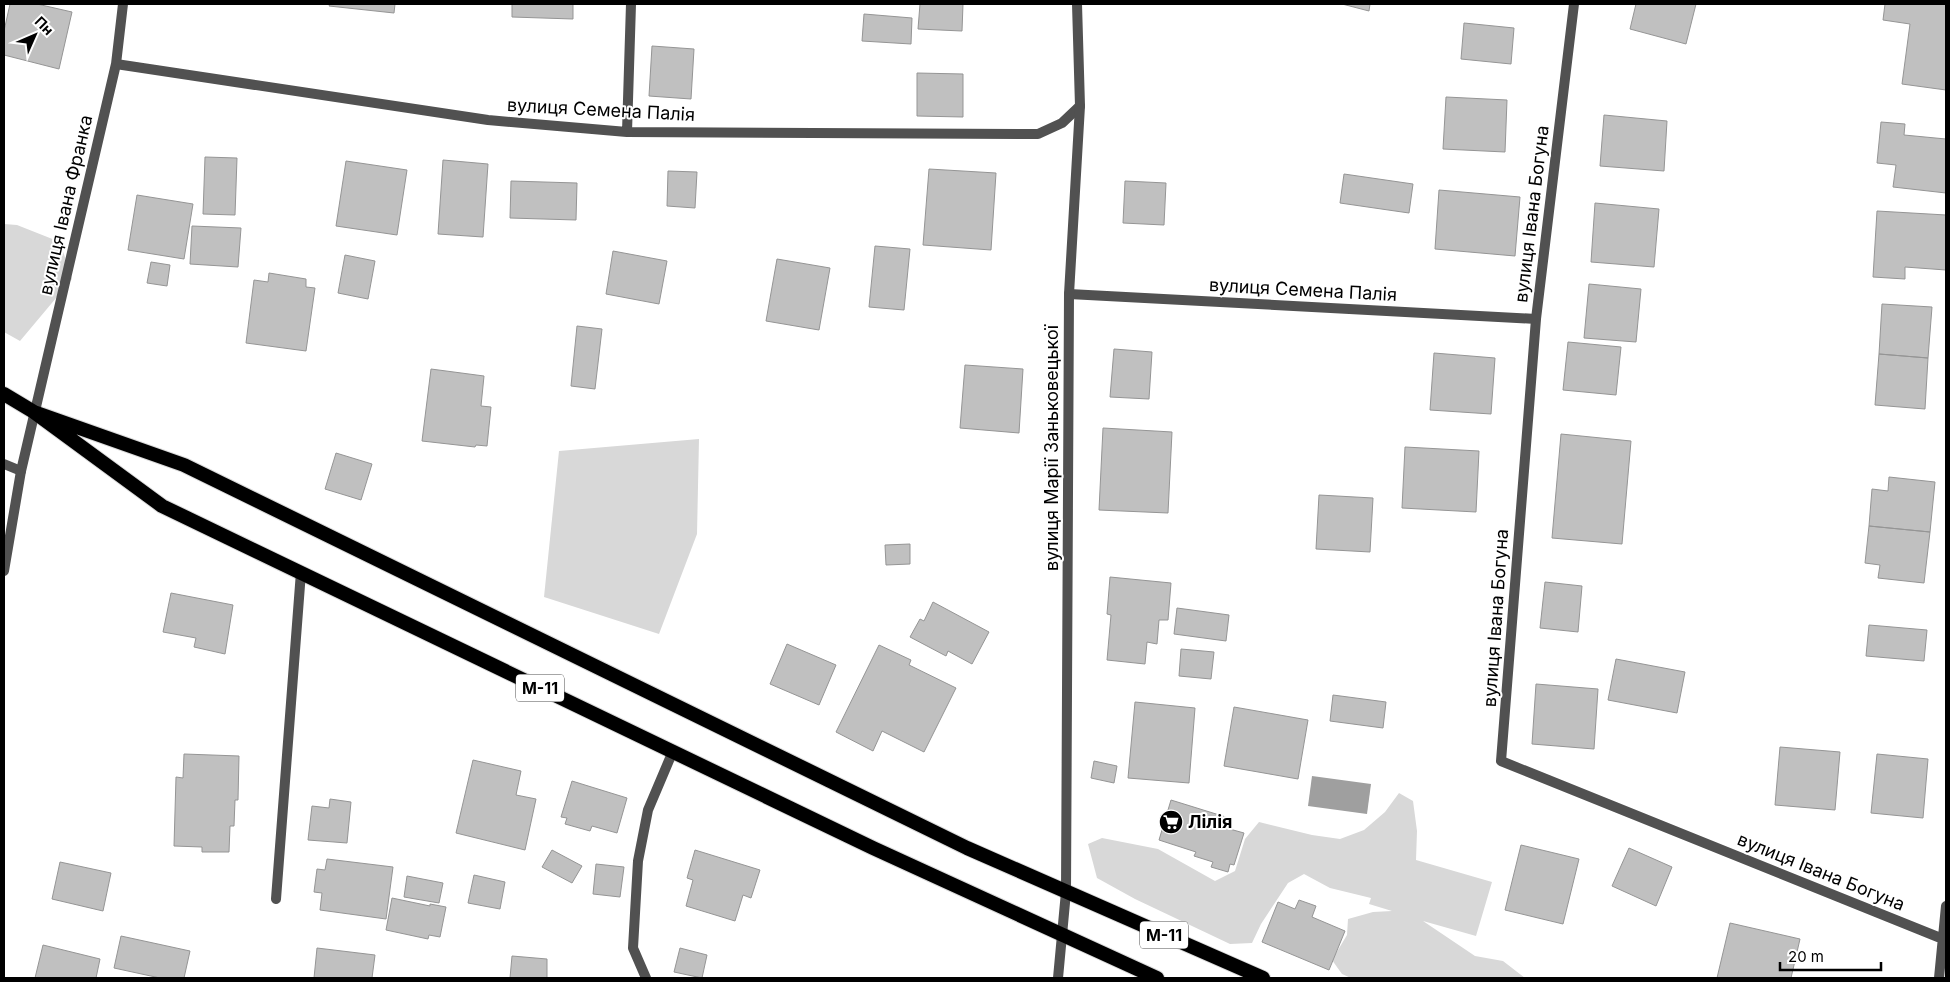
<svg xmlns="http://www.w3.org/2000/svg" width="1950" height="982" viewBox="0 0 1950 982" font-family="Inter,sans-serif">
<style>
.green{fill:#d8d8d8}
.water{fill:#9f9f9f}
.building{fill:#c0c0c0;stroke:#959595}
.lines{fill:none;stroke-linecap:round;stroke-linejoin:round}
.trunk-casing{stroke:#dbdbdb;stroke-width:16}
.service{stroke:#515151;stroke-width:10}
.minor{stroke:#515151;stroke-width:10}
.tertiary{stroke:#515151;stroke-width:10}
.trunk{stroke:#000;stroke-width:14}
.labels{text-anchor:middle;stroke-width:4;stroke-linejoin:round;paint-order:stroke}
.shield{fill:#fff;stroke:#4c4c4c;stroke-width:1}
.shield-label{font-size:16px;font-weight:bold;fill:#000}
.street-label{font-size:18px;fill:#000;stroke:#fff}
.poi-label{font-size:18px;font-weight:bold;fill:#000;stroke:#fff;text-anchor:start}
</style>
<rect width="100%" height="100%" fill="#fff"/>
<path class="green" d="M4 224 17 225 60 242 72 279 20 341 4 332Z
M699 439 697 534 659 634 544 597 559 451Z
M1399 793 1413 801 1417 831 1416 860 1492 882 1476 936 1423 921 1475 956 1503 961 1525 978H1351L1342 974 1332 960 1347 935 1348 919 1373 912 1392 911 1369 904 1371 898 1330 888 1304 874 1288 883 1261 924 1252 943 1230 944 1135 899 1097 878 1088 844 1102 838 1158 849 1215 881 1235 871 1245 839 1259 822 1312 835 1340 839 1364 830 1385 812Z"/>
<path class="water" d="M1312 776 1371 784 1367 814 1308 806Z"/>
<path class="building" d="M10 4H37L72 12 59 69 4 55V31Z
M330 4H395L394 13 329 6Z
M512 4H573V19L512 17Z
M920 4H963L962 31 918 29Z
M1342 4H1370L1369 11Z
M1636 4H1696L1686 44 1630 29Z
M1885 4H1946V90L1902 84 1910 24 1883 20Z
M864 14 912 18 911 44 862 41Z
M1464 23 1514 28 1511 64 1461 59Z
M652 46 694 49 691 99 649 96Z
M917 73 963 74V117L917 116Z
M1446 97 1507 100 1505 152 1443 149Z
M1604 115 1667 121 1664 171 1600 166Z
M1881 122 1905 124 1904 135 1946 139V193L1893 187 1896 165 1877 163Z
M205 157 237 158 235 215 203 214Z
M443 160 488 164 483 237 438 234Z
M346 161 407 170 397 235 336 226Z
M929 169 996 173 991 250 923 245Z
M668 171 697 172 695 208 667 206Z
M1344 174 1413 184 1409 213 1340 203Z
M511 181 577 183 576 220 510 218Z
M1125 181 1166 183 1164 225 1123 223Z
M1439 190 1520 197 1515 256 1435 249Z
M137 195 193 204 184 259 128 250Z
M1595 203 1659 209 1654 267 1591 262Z
M1877 211 1946 215V270L1905 267V279L1873 277Z
M192 226 241 228 238 267 190 264Z
M875 246 910 249 904 310 869 307Z
M613 251 667 261 659 304 606 294Z
M345 255 375 261 368 299 338 293Z
M777 259 830 268 819 330 766 321Z
M151 262 170 265 167 286 147 283Z
M269 273 306 279V287L315 288 306 351 246 343 254 280 268 282Z
M1589 284 1641 289 1636 342 1584 338Z
M1882 304 1932 307 1928 358 1879 354Z
M577 326 602 329 595 389 571 386Z
M1568 342 1621 347 1616 395 1563 390Z
M1114 349 1152 352 1149 399 1110 397Z
M1434 353 1495 358 1491 414 1430 410Z
M1879 354 1928 358 1925 409 1875 405Z
M965 365 1023 369 1019 433 960 428Z
M431 369 484 376 481 406 491 407 487 446 476 445 475 447 422 441Z
M1103 428 1172 432 1168 513 1099 510Z
M1561 434 1631 441 1622 544 1552 538Z
M1405 447 1479 451 1476 512 1402 508Z
M336 453 372 464 361 500 325 489Z
M1889 477 1935 482 1930 532 1869 526 1872 489 1888 491Z
M1319 495 1373 498 1370 552 1316 549Z
M1869 526 1930 532 1924 583 1878 578 1880 565 1865 563Z
M910 544V564L886 565 885 545Z
M1110 577 1171 583 1168 620H1159L1157 644 1147 642 1145 664 1107 660 1111 615 1107 614Z
M1545 582 1582 586 1578 632 1540 628Z
M171 593 233 605 225 654 194 647 196 638 163 632Z
M933 602 989 632 972 664 948 651 946 656 910 637 920 619 924 621Z
M1177 608 1229 615 1226 641 1174 634Z
M1869 625 1927 630 1924 661 1866 656Z
M787 644 836 665 819 705 770 684Z
M879 645 911 660 909 665 956 688 924 752 882 731 873 751 836 732Z
M1181 649 1214 652 1211 679 1179 676Z
M1616 659 1685 672 1677 713 1608 700Z
M1536 684 1598 689 1594 749 1532 744Z
M1333 695 1386 702 1383 728 1330 721Z
M1135 702 1195 708 1189 783 1128 778Z
M1234 707 1308 720 1298 779 1224 766Z
M1780 747 1840 752 1835 810 1775 805Z
M184 754 239 756 238 800H235L234 826H230L229 852H202V847L174 846 176 777 183 778Z
M1877 754 1928 759 1923 818 1871 813Z
M473 760 521 771 516 795 536 799 525 850 456 833Z
M1094 761 1117 766 1114 783 1091 778Z
M572 781 627 798 617 833 592 826 590 831 565 824 567 818 561 817Z
M330 799 351 802 347 843 308 840 312 806 329 808Z
M1171 800 1229 818 1226 828 1244 833 1234 865 1230 864 1228 872 1211 867 1213 862 1194 856 1196 852 1159 840Z
M1521 845 1579 859 1563 924 1505 910Z
M1629 848 1672 867 1656 906 1612 886Z
M552 850 582 866 572 883 542 867Z
M695 850 760 870 751 898 743 895 735 921 686 906 693 880 687 878Z
M327 859 393 867 386 919 320 910 322 893 314 892 317 869 325 870Z
M60 862 111 873 103 911 52 899Z
M596 864 624 867 620 897 593 894Z
M474 875 505 882 500 909 468 903Z
M407 876 443 883 439 903 404 897Z
M392 898 430 906V904L446 907 440 937 429 935 428 939 386 930Z
M1299 900 1316 906 1312 917 1345 931 1329 970 1262 942 1278 902 1295 909Z
M1730 923 1800 939 1791 978H1717Z
M121 936 190 951 184 978H160L114 968Z
M43 945 100 959 96 978H35Z
M317 948 375 955 372 978H314Z
M680 948 707 955 702 978 674 972Z
M512 956 547 959V978H510Z"/>
<g class="lines">
<g class="trunk-casing">
<path id="trunk" d="M4 394 34 412 162 506 873 848 1157 978
M34 412 184 465 967 848 1263 978"/>
</g>
<path class="service" d="M4 464 21 471
M276 899 301 572
M646 978 633 948 638 861 648 810 673 751"/>
<path class="minor" d="M1574 4 1536 319 1501 761 1943 939
M116 64 488 120 627 132 1038 134 1062 123 1080 106
M627 132 631 4
M1069 294 1536 319
M4 571 21 471 116 64 123 4
M1058 978 1066 892
M1939 978 1946 906"/>
<path class="tertiary" d="M1066 892 1069 294 1080 106 1077 4"/>
<use href="#trunk" class="trunk"/>
</g>
<defs>
<g id="supermarket-disc" transform="scale(1.25)"><circle r="9.5" fill="#000" stroke="#fff"/><path d="M-6-5.5h2.5l.6 2H6L4.5 2H-2.5L-4.4-4H-6ZM-1.5 3.2a1.3 1.3 0 1 0 .1 0ZM3 3.2a1.3 1.3 0 1 0 .1 0Z" fill="#fff"/></g>
</defs>
<g fill-rule="evenodd">
<use href="#supermarket-disc" x="1171" y="822"/>
</g>
<g class="labels">
<g class="shield">
<rect x="516" y="674.5" width="48" height="27" rx="4"/>
<rect x="1140" y="921.5" width="48" height="27" rx="4"/>
</g>
<g class="shield-label">
<text x="540" y="694">М-11</text>
<text x="1164" y="941">М-11</text>
</g>
<g class="street-label">
<text transform="translate(601 110) rotate(3)" y="6">вулиця Семена Палія</text>
<text transform="translate(66 205) rotate(-77)" y="6">вулиця Івана Франка</text>
<text transform="translate(1532 214) rotate(-83)" y="6">вулиця Івана Богуна</text>
<text transform="translate(1303 290) rotate(3)" y="6">вулиця Семена Палія</text>
<text transform="translate(1052 448) rotate(-90)" y="6">вулиця Марії Заньковецької</text>
<text transform="translate(1496 618) rotate(-86)" y="6">вулиця Івана Богуна</text>
<text transform="translate(1821 872) rotate(22)" y="6">вулиця Івана Богуна</text>
</g>
<g class="poi-label">
<text x="1188" y="828">Лілія</text>
</g>
</g>
<rect width="1950" height="982" fill="none" stroke="#000000" stroke-width="10"/>
<g transform="translate(35 35) rotate(45)" stroke="#ffffff" stroke-width="4" paint-order="stroke">
<path d="M0-4L9 19L0 12L-9 19Z" fill="#000000"/>
<text y="-8" font-size="14" font-weight="bold" text-anchor="middle" fill="#000000">Пн</text>
</g>
<path d="M1780 962v8h101v-8" fill="none" stroke="#000000" stroke-width="2.5"/>
<text x="1788" y="962" font-size="15" fill="#000000" stroke="#ffffff" stroke-width="4" paint-order="stroke">20 m</text>
</svg>
